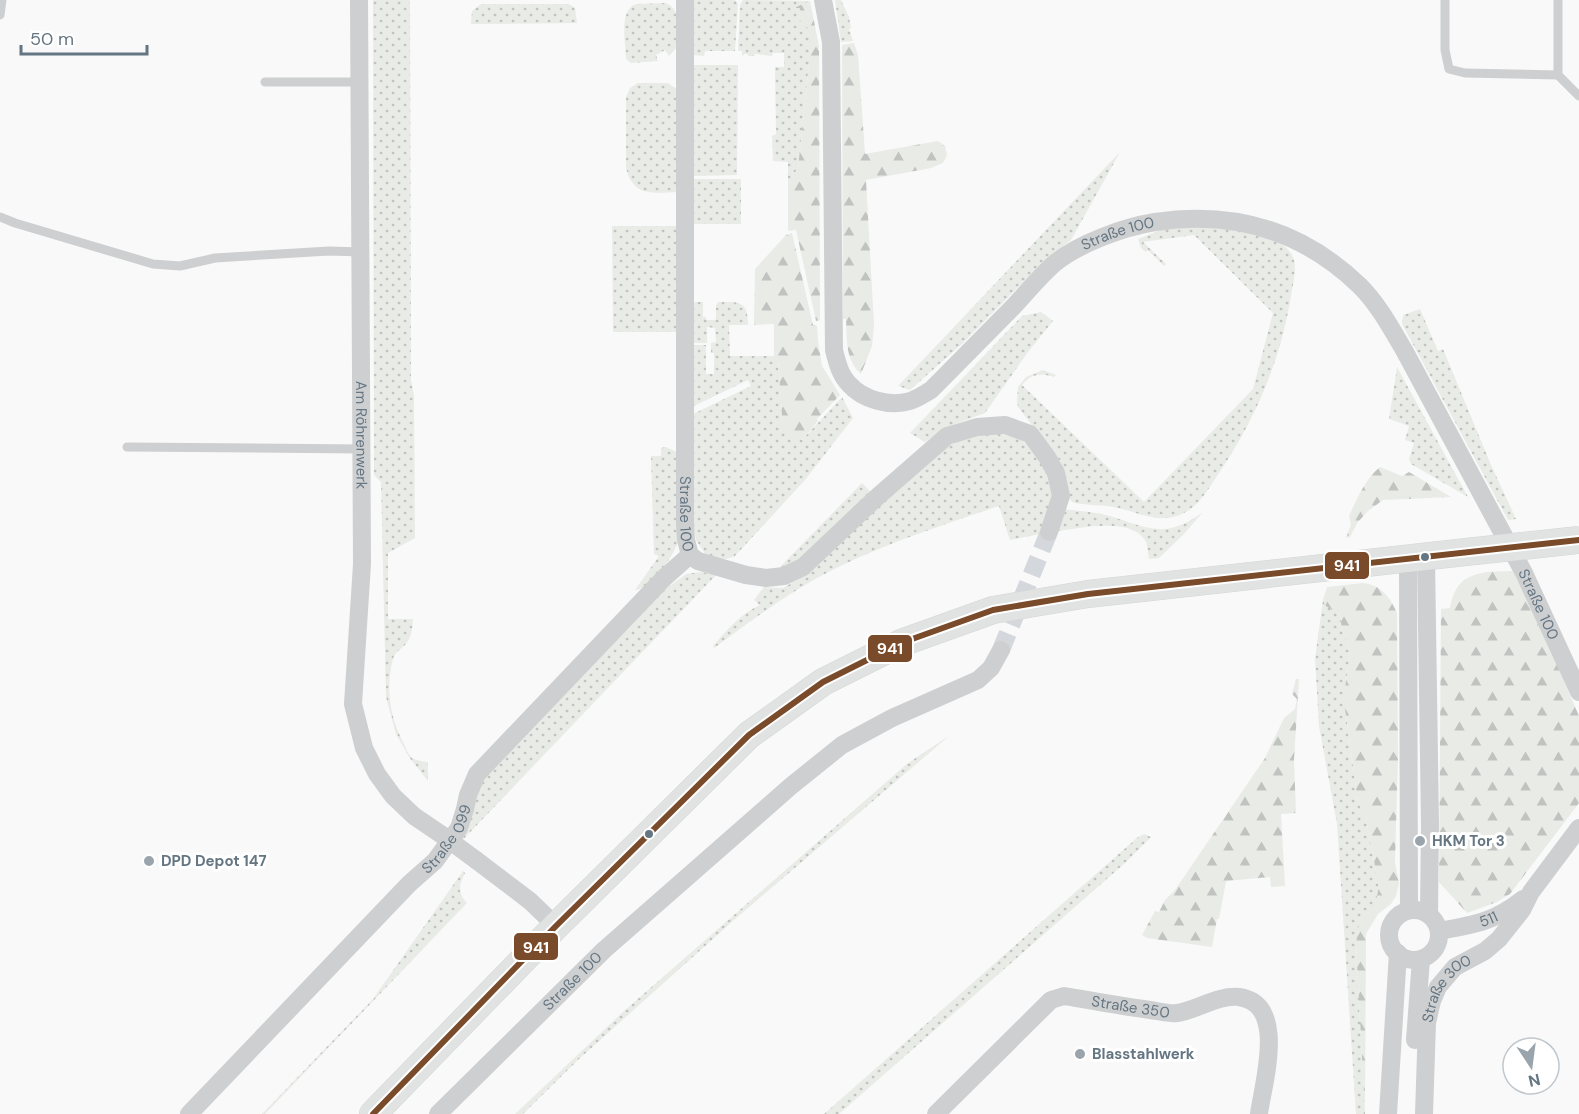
<svg xmlns="http://www.w3.org/2000/svg" width="1579" height="1114" viewBox="0 0 1579 1114" font-family="'DM Sans',sans-serif">
<style>
.grass{fill:url(#grass-dots)}
.forest{fill:url(#forest-firs)}
.lines{fill:none;stroke-linecap:round;stroke-linejoin:round}
.street-tunnel{stroke:#d4d8dc;stroke-width:18;stroke-dasharray:18 9;stroke-linecap:butt}
.secondary-casing{stroke:#d5d6d7;stroke-width:28}
.lane{stroke:#cecfd0;stroke-width:9}
.street{stroke:#cecfd0;stroke-width:18}
.secondary{stroke:#e1e2e2;stroke-width:27}
.secondary-bridge-casing{stroke:#d5d6d7;stroke-width:28;stroke-linecap:butt}
.street-bridge{stroke:#cecfd0;stroke-width:18}
.secondary-bridge{stroke:#e1e2e2;stroke-width:27}
.bus-1-casing{stroke:#fff;stroke-width:10}
.bus-1{stroke:#7a4b2a;stroke-width:6}
.bus-dot{fill:#657683;stroke:#fff;stroke-width:2}
.poi-dot{fill:#99a4ac;stroke:#fff;stroke-width:2}
.labels{text-anchor:middle;stroke-width:6;stroke-linejoin:round;paint-order:stroke}
.street-label{font-size:15px;fill:#657683;stroke:#fff}
.poi-label{font-size:15px;font-weight:bold;fill:#657683;stroke:#fff;text-anchor:start}
.line-badge{stroke:#fff;stroke-width:2}
.badge-label{font-size:16px;text-anchor:middle;font-weight:bold;fill:#fff}
</style>
<defs>
<pattern id="grass-dots" width="8" height="8" patternUnits="userSpaceOnUse" patternTransform="scale(1.5)"><rect width="8" height="8" fill="#e8ebe6"/><path d="M2 2h.1M6 6h.1" fill="none" stroke="#c0c3c0" stroke-width="1.8" stroke-linecap="round"/></pattern>
<pattern id="forest-firs" width="22" height="20" patternUnits="userSpaceOnUse" patternTransform="scale(1.5)"><rect width="22" height="20" fill="#e8ebe6"/><path d="M5 1l3.5 6h-7zM16 11l3.5 6h-7z" fill="#c0c3c0"/></pattern>
</defs>
<rect width="100%" height="100%" fill="#f9f9f9"/>
<path class="grass" d="M373 0H410L411 380 414 396 415 538 388 553V619H413C412 629 412 637 405 645 400 650 395 652 393 659 385 688 390 718 404 744 406 750 409 756 414 759 418 761 424 761 428 762V781L409 757 396 734 386 697 381 482 374 475Z
M692 0H735L738 4 735 51H705L704 56 693 55Z
M743 0 810 1 797 8 801 7 809 28V64L798 168 788 183V162L773 161 772 136 776 134 775 67H784V53H773L772 56 755 54 754 56H748V54H745L742 56V51H738L740 5Z
M835 0H841L849 17 851 28 849 29 853 41 841 42Z
M666 3C683 10 677 33 676 48L669 56 665 50 656 55 658 61 631 63 626 59C626 44 618 10 636 4Z
M481 4H569L575 8 577 23 471 24 472 11Z
M695 65H738L737 175 693 176V66Z
M638 83H668L676 89 678 192C653 193 632 197 626 167V97L630 88Z
M1120 152 1071 240 1037 268 962 344 910 390 898 386Z
M693 179H741V224H693Z
M612 226H678L679 332H613Z
M1199 226C1223 228 1279 231 1292 255 1298 266 1293 284 1291 295 1281 361 1254 422 1217 476 1208 490 1199 505 1184 513 1158 526 1138 511 1113 507 1100 504 1085 506 1072 502L1069 498 1066 476 1060 461 1018 407 1017 401 1018 387 1026 377 1043 370 1056 375 1054 377C1040 372 1031 374 1022 385L1144 502 1253 389 1273 313 1194 235 1143 242 1166 264 1164 266 1148 250 1146 252 1141 248 1138 239 1163 229Z
M693 302H703V317H706V320H716V305L718 302C739 302 748 300 748 325H729L730 356H774L778 360 782 416 781 428 802 440 842 397 853 418 805 480 734 557 721 560 706 555 696 540 694 529 693 414 751 386 748 380 694 406V345H706V374H714V353H711V343L716 342 715 328 707 327V343H694Z
M1420 309 1438 351 1443 349 1491 465 1516 519 1508 520 1402 324 1403 315Z
M1041 312 1053 321 1028 352 985 413 950 426 925 442 910 433 1022 316Z
M1397 367 1468 497 1411 464 1409 459 1414 443 1405 440 1409 426 1389 419Z
M996 433 1020 439 1026 444 1048 472 1052 497 1040 534 1010 540 999 506C937 527 874 547 817 578 781 598 747 624 714 648L713 646C727 630 740 614 760 605L754 600 764 587 783 588 802 577 896 489 945 448 965 437Z
M666 447 679 453 678 542C673 557 651 589 635 590L659 556 654 554 651 456H661V448Z
M862 483 871 492 800 560 778 569Z
M1063 509C1079 511 1095 512 1110 516 1148 528 1166 540 1203 512L1184 534 1159 558 1149 559C1148 554 1148 545 1145 540 1130 517 1081 528 1058 531Z
M701 572 716 575 431 873 485 776 664 590 686 574Z
M1323 600 1327 606 1340 615 1342 630 1346 638 1350 656 1345 687V709L1358 801 1366 819 1379 887 1378 896 1356 944 1365 1114H1356L1337 824 1319 726 1315 659Z
M949 736 734 920 579 1059 523 1114H515L624 1011 908 763Z
M1144 834 1151 837 1125 863 839 1114H824L1138 837Z
M463 871 465 873C459 885 457 892 467 903L466 904 265 1114H262L373 999Z"/>
<path class="forest" d="M810 1 819 46 820 320 816 321 796 230 788 231V183L798 168 809 64V28L800 26 801 8H794Z
M854 43 858 55 865 154 938 141 945 146 947 155 943 163 931 168 866 180 874 325 872 346 861 374C845 359 847 340 846 319H843L842 45Z
M792 233 813 325 817 326 818 341 822 366 840 395 817 419 818 421 802 440 780 428 782 416 778 360 774 356V324L754 325 755 269 786 235Z
M1380 467 1402 476 1409 472 1451 497 1383 500 1368 511 1358 522 1350 537 1346 538 1351 524 1349 516C1357 499 1365 479 1380 467Z
M1513 571 1546 639 1579 716V803L1510 894 1497 902 1467 913 1439 882 1441 609 1450 608C1456 570 1483 572 1513 571Z
M1363 583C1381 585 1390 597 1397 613L1398 758 1395 862 1399 883 1396 896 1391 904 1378 914 1366 934 1365 1113 1356 944 1359 923 1376 900 1379 887 1366 819 1358 802 1345 709V687L1350 656 1346 638 1342 630 1340 615 1326 606 1323 600 1327 587Z
M1296 679H1299L1294 760 1296 813 1281 814 1285 886 1271 887 1270 877 1226 881 1219 919H1217L1212 947 1147 938 1142 935 1155 911 1159 912 1165 900 1175 890 1265 758 1284 718 1295 709 1297 699 1292 694Z"/>
<g class="lines">
<path class="street-tunnel" d="M1001 650 1049 532"/>
<g class="secondary-casing">
<path id="secondary" d="M373 1114 556 926 749 735 823 682 901 643 993 610 1088 594 1475 551"/>
</g>
<path class="lane" d="M1445 0V50L1449 69 1465 73 1558 75
M1558 0V75L1579 96
M0 15 2 0
M265 82H359
M0 217 15 223 153 264 180 266 215 258 329 251 362 252
M127 447 363 449"/>
<g class="street">
<path id="s1" d="M359 0 362 564 353 704 364 748 377 774 393 796 414 816 442 835"/>
<path id="s2" d="M685 0V525L686 540 690 555 698 561 746 575 766 578 784 576 803 567 876 498 947 436 977 427 1005 425 1030 434 1047 457 1056 473 1061 496 1049 532"/>
<path id="s3" d="M823 0 831 42 834 350C837 362 840 375 849 384 863 400 890 407 910 401 917 399 924 394 931 390 959 362 986 334 1014 306 1027 292 1040 276 1055 263 1080 243 1124 227 1155 222 1234 210 1302 230 1360 286 1378 304 1391 328 1404 350L1524 573 1579 692"/>
<path d="M1426 558 1430 824 1429 914"/>
<path d="M1408 559 1409 910"/>
<path d="M476 860 530 901 556 926"/>
<circle cx="1414" cy="935" r="25"/>
<path id="s4" d="M1439 931C1474 925 1494 922 1523 899"/>
<path d="M1415 1040 1421 959"/>
<path id="s5" d="M189 1114 409 884 435 861 459 828 465 809 468 795 477 774 664 578 690 555"/>
<path id="s6" d="M438 1114 604 950 791 786 842 745 892 718 978 680 991 668 1001 650"/>
<path id="s7" d="M936 1114 1051 1000 1064 996C1093 1001 1121 1006 1150 1010 1158 1011 1169 1014 1177 1013 1198 1010 1217 995 1239 997 1288 1004 1263 1083 1259 1114"/>
<path d="M1388 1114 1398 953"/>
<path id="s8" d="M1424 1114 1427 1023 1432 1001 1438 987 1455 967 1485 951 1499 939 1522 910 1531 892 1579 828"/>
</g>
<use href="#secondary" class="secondary"/>
<g class="secondary-bridge-casing">
<path id="secondary-bridge" d="M1475 551 1579 540"/>
</g>
<path class="street-bridge" d="M442 835 476 860"/>
<use href="#secondary-bridge" class="secondary-bridge"/>
<g class="bus-1-casing">
<path id="bus-1" d="M373 1114 556 926 749 735 823 682 901 643 993 610 1088 594 1579 540"/>
</g>
<use href="#bus-1" class="bus-1"/>
</g>
<g class="bus-dot">
<circle cx="1425" cy="557" r="5"/>
<circle cx="649" cy="834" r="5"/>
</g>
<g class="poi-dot">
<circle cx="1420" cy="841" r="6"/>
<circle cx="149" cy="861" r="6"/>
<circle cx="1080" cy="1054" r="6"/>
</g>
<g class="labels">
<g class="street-label">
<text dy="5" stroke="none"><textPath href="#s3" startOffset="726">Straße 100</textPath></text>
<text dy="5" stroke="none"><textPath href="#s1" startOffset="435">Am Röhrenwerk</textPath></text>
<text dy="5" stroke="none"><textPath href="#s2" startOffset="514">Straße 100</textPath></text>
<text dy="5" stroke="none"><textPath href="#s3" startOffset="1354">Straße 100</textPath></text>
<text dy="5" stroke="none"><textPath href="#s5" startOffset="378">Straße 099</textPath></text>
<text dy="5" stroke="none"><textPath href="#s4" startOffset="51">511</textPath></text>
<text dy="5" stroke="none"><textPath href="#s6" startOffset="189">Straße 100</textPath></text>
<text dy="5" stroke="none"><textPath href="#s8" startOffset="132">Straße 300</textPath></text>
<text dy="5" stroke="none"><textPath href="#s7" startOffset="243">Straße 350</textPath></text>
</g>
<g class="poi-label">
<text x="1432" y="846">HKM Tor 3</text>
<text x="161" y="866">DPD Depot 147</text>
<text x="1092" y="1059">Blasstahlwerk</text>
</g>
</g>
<g class="line-badge">
<rect x="1324" y="551" width="46" height="29" rx="6" fill="#7a4b2a"/>
<rect x="867" y="634" width="46" height="29" rx="6" fill="#7a4b2a"/>
<rect x="513" y="932" width="46" height="29" rx="6" fill="#7a4b2a"/>
</g>
<g class="badge-label">
<text x="1347" y="571">941</text>
<text x="890" y="654">941</text>
<text x="536" y="953">941</text>
</g>
<g transform="translate(1531 1066) rotate(167)"><circle r="28" fill="#ffffff" stroke="#c1c8cd" stroke-width="1.5"/>
<path d="M0-4.5L10 22L0 15L-10 22Z" fill="#99a4ac"/>
<text y="-9" font-size="16" font-weight="bold" text-anchor="middle" fill="#657683">N</text>
</g>
<path d="M21 45v9h126v-9" fill="none" stroke="#657683" stroke-width="3"/>
<text x="30" y="45" font-size="18" fill="#657683" stroke="#ffffff" stroke-width="4.5" paint-order="stroke">50 m</text>
</svg>
